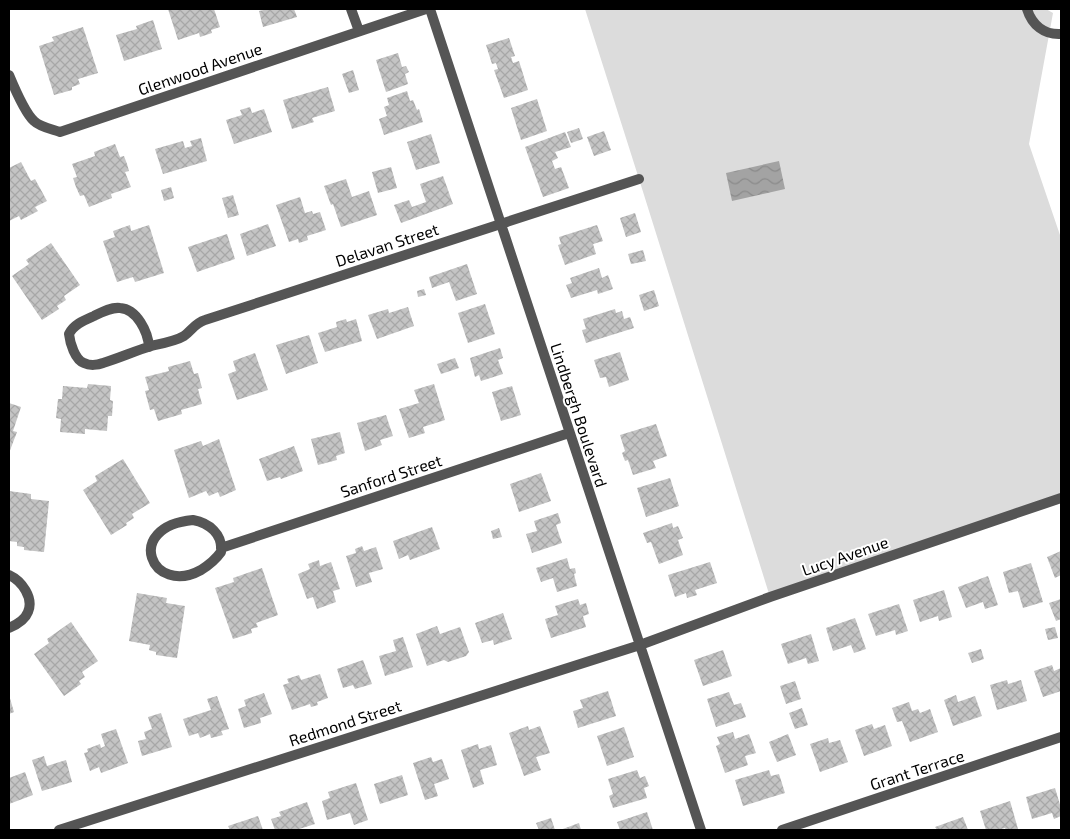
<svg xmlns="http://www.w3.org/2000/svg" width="1070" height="839" viewBox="0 0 1070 839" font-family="'Exo 2',sans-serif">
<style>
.green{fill:#dcdcdc}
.water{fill:url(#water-waves)}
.building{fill:url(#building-cross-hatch)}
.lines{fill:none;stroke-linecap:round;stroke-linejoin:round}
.street{stroke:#555;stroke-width:10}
.labels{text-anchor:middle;stroke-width:4;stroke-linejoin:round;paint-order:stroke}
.street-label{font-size:16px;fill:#000;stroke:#fff}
</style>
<defs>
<pattern id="water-waves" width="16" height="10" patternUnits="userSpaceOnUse" patternTransform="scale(1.25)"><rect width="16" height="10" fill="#a3a3a3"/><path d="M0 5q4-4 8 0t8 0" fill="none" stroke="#8b8b8b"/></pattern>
<pattern id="building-cross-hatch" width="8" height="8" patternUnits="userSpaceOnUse" patternTransform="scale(1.25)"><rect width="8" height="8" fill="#c4c4c4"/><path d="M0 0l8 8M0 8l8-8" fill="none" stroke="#a7a7a7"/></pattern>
</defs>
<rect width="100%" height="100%" fill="#fff"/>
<path class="green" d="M585 9H1046L1053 13 1029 144 1061 238V498L770 597 639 179Z"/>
<path class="water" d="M779 161 785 189 732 201 726 173Z"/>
<path class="building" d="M168 9H180L181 10 185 9H214L220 27 211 30 212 33 200 37 199 33 178 40Z
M268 9H294L297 17 263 27 259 11Z
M153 20 162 49 124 61 116 35 137 29 136 26Z
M83 27 98 73 78 79 80 84 72 87V90L54 95 39 46 54 41 52 37Z
M509 38 515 56 511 57 513 63 519 61 528 90 504 98 494 70 498 69 496 63 492 64 486 45Z
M398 53 402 67 406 66 409 72 405 74 408 84 386 92 376 60Z
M353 70 359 90 349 93 342 74Z
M328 87 335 111 312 118 314 122 292 129 283 100Z
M407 91 410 101 413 100 417 110 419 109 423 122 384 135 379 119 387 116 384 107 389 105 387 98Z
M537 99 547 131 521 140 511 108Z
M250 107 252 113 264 109 272 132 234 144 226 120 242 115 240 110Z
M579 128 583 139 571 143 567 132Z
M604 131 611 150 594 156 587 137Z
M565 132 571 147 555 152 558 158 552 161 555 169 561 167 569 188 543 197 525 147Z
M431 134 440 163 416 170 407 142Z
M201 138 207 161 163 174 155 149 183 141 185 148 192 146 190 141Z
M115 144 120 157 124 156 127 164 129 171 125 172 131 187 111 194 112 198 89 207 84 195 80 196 76 187 73 178 77 177 72 164 95 156 94 152Z
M21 162 31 181 35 179 47 201 35 207 38 211 21 220 19 216 9 221V168Z
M391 167 397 188 378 193 372 172Z
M443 176 453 204 401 223 394 205 409 200 412 207 426 202 420 184Z
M346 179 352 197 369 191 377 215 341 227 333 204 331 205 324 186Z
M171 187 174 198 164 201 161 190Z
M233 195 239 215 228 218 222 198Z
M300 197 305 213 312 211 313 214 320 212 326 230 307 236 308 240 299 243 298 239 289 242 276 205Z
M635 213 641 232 626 237 620 218Z
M268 224 276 246 247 256 240 234Z
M130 225 131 231 149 225 164 273 135 282 133 277 117 282 103 241 115 237 113 231Z
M597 225 603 241 593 244 596 254 565 265 558 245 561 244 559 237Z
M227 234 235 259 197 272 188 247Z
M51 243 80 285 64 296 66 300 57 306 59 309 42 320 12 276 29 264 26 260Z
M643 250 646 261 631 264 628 254Z
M467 264 477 294 456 301 449 282 432 288 429 277Z
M599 268 602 278 608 275 613 289 598 294 597 290 571 298 566 285 572 283 570 278Z
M424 289 426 295 418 297 417 291Z
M654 290 659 306 644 311 639 295Z
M485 304 495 334 468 343 458 313Z
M408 307 414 326 377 339 368 315 388 309 389 313Z
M615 309 616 313 622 311 624 319 630 317 634 328 586 343 582 330 586 329 583 319Z
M346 319 347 322 356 319 362 341 325 352 318 333 337 327 336 322Z
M309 335 318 363 286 374 276 345Z
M500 348 503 358 498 360 503 374 481 381 479 375 475 377 470 358Z
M620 352 629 380 609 387 606 377 600 378 594 360Z
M255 353 268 390 237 400 228 374 236 371 233 361Z
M455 358 459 368 441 374 437 364Z
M190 361 194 374 198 373 202 388 198 389 202 404 181 410 182 414 158 421 154 409 150 410 145 391 149 390 145 377 169 371 168 367Z
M88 384 111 386 110 400 113 401 112 416H108L107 431 85 429V434L60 432 61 419 56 418 58 399H62L63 386 87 388Z
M434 384 445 420 423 427 425 433 409 438 399 409 419 403 414 390Z
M512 386 521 415 501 421 492 392Z
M9 403 21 407 13 431 17 432 9 453Z
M386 415 393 436 380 440 382 445 365 451 357 423Z
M656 424 667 456 653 461 656 468 633 475 628 460 625 461 622 453 625 451 620 435Z
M340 432 345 453 336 456 337 460 318 465 311 439Z
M219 439 236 490 220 497 218 492 209 496 206 491 189 498 174 450 201 441 203 446Z
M294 446 303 471 281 479 280 477 267 481 259 459Z
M123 459 150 503 132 514 134 518 126 523 127 525 111 535 83 490 97 481 95 476Z
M541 473 551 501 519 512 510 484Z
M670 478 679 506 646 517 637 488Z
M9 491 31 494V499L49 501 44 552 24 550V547L17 546V542L9 541Z
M558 513 561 523 556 525 562 543 532 553 526 534 537 531 534 521Z
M672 523 673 528 678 526 683 538 678 540 683 555 659 564 651 542 647 543 643 533Z
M432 527 440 549 410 560 408 555 399 559 393 541Z
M499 528 502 537 493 539 491 531Z
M362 546 364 551 376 547 383 569 369 573 372 582 356 587 346 556 356 553 355 549Z
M1061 551V575L1055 578 1047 557Z
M567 558 570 569 575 568 576 573 574 574 577 586 557 592 553 578 541 582 536 568Z
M319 560 320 566 331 562 340 589 333 591 336 602 317 609 313 597 307 599 298 574 310 569 308 564Z
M710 562 717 583 695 590 697 595 687 598 686 593 675 597 668 575Z
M1031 563 1043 602 1023 608 1018 591 1009 593 1003 572Z
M262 568 278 615 256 623 258 627 251 629 252 633 233 639 215 588 234 582 233 578Z
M988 576 998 605 985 609 983 602 966 608 958 587Z
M944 590 952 617 939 621 938 616 920 622 913 600Z
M137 593 167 598 166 603 185 606 177 658 156 655V652L149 650 150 645 129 641Z
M578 599 580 605 586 603 589 614 583 616 586 627 551 638 545 619 558 615 555 606Z
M1061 599V619L1056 621 1049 603Z
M899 604 908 631 896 635 895 630 876 636 868 614Z
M503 613 512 639 494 645 493 640 482 643 475 623Z
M855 618 866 649 854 653 851 645 833 651 826 628Z
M71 622 98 661 82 672 85 677 79 681 81 684 64 696 34 654 49 643 47 639Z
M437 626 440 634 460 627 469 652 466 656 448 662 444 660 427 666 416 634Z
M1055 627 1058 638 1048 640 1045 629Z
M811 634 819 661 808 664 806 658 788 664 781 644Z
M403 637 413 667 385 676 379 656 396 651 393 640Z
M981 649 984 659 972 663 968 653Z
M723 650 732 676 703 686 694 660Z
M363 660 372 684 355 689 353 685 343 688 337 669Z
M1052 665 1054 671 1061 668V691L1043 697 1034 671Z
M320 674 328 698 317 702 318 705 311 707 310 704 292 710 283 685 289 683 287 679 299 675 301 680Z
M1007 680 1008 684 1021 680 1027 701 997 710 990 685Z
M795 681 801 699 786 704 780 686Z
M608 691 616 716 578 728 573 711 583 708 580 700Z
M729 692 734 705 741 703 746 717 716 727 707 699Z
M264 693 272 714 260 718 261 723 244 728 238 709 246 706 244 700Z
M9 695 14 712 9 714Z
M956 695 958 702 975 696 982 716 953 726 944 700Z
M217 696 229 729 221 731 223 735 211 738 210 734 200 738 198 733 189 736 183 719 211 710 207 699Z
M909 702 912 711 918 709 920 713 930 709 938 732 910 742 902 721 897 722 892 708Z
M802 708 808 725 795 729 789 713Z
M161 713 172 747 142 756 138 741 146 739 144 732 152 729 148 717Z
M872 724 874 729 885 725 892 746 864 756 855 730Z
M528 726 529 730 540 726 550 753 536 757 541 770 524 776 509 733Z
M624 727 634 757 607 766 597 736Z
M116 729 128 763 101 773 99 767 90 771 84 753 88 752 87 749 100 744 101 748 105 746 101 734Z
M733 732 735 739 749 734 756 753 745 756 748 765 725 773 716 746 720 744 717 737Z
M788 734 796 755 777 762 769 742Z
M828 738 829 743 840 740 848 762 820 772 810 744Z
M478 744 479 749 491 745 497 765 480 770 484 784 473 788 461 750Z
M44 756 47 766 66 760 72 782 42 791 32 760Z
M431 757 433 762 442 759 449 779 434 784 438 796 425 800 413 763Z
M637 770 640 778 645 776 649 786 644 788 647 798 613 808 609 796 613 794 608 779Z
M769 770 771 776 779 774 785 793 743 806 735 780Z
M25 772 33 795 9 804V778Z
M402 775 408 795 380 804 374 784Z
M356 783 368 820 354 825 350 813 327 820 322 801 330 798 328 792Z
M1055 788 1061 808V816L1054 819 1052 813 1032 819 1026 797Z
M1010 801 1018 829 1014 830H1006L1005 828 997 830H986L980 811Z
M307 802 315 824 296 830H275L271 819 281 816 279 812Z
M647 812 653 830H630L629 829 620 830 617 822Z
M258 816 263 830H230L228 826Z
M963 817 968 830H937L935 827Z
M551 818 555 830H539L536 823Z
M579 823 581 830H560Z"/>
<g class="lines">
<path class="street" d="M351 9 359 31
M430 9 701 830
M1027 9C1032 25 1044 35 1061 34
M9 75C14 87 25 113 34 121 40 127 51 129 60 132L426 9
M149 347C148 332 137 309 120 308 111 307 102 312 94 316 85 320 74 324 69 334 70 343 75 360 84 363 90 366 98 365 103 363 119 358 135 351 151 346 160 344 176 341 184 336 191 331 195 323 205 320L639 179
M193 520C209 523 223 534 221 552 216 559 209 565 201 570 152 597 122 527 193 520Z
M221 548 569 433
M9 575C22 581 34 598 28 612 25 620 16 625 9 628
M59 830 640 645 770 597 1061 498
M782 830 1061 737"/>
</g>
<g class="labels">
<g class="street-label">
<text transform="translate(200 69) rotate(-19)" y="6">Glenwood Avenue</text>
<text transform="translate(387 245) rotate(-18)" y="6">Delavan Street</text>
<text transform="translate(579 415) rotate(72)" y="6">Lindbergh Boulevard</text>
<text transform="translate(391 476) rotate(-18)" y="6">Sanford Street</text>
<text transform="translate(845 556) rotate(-19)" y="6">Lucy Avenue</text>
<text transform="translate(345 723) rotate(-18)" y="6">Redmond Street</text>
<text transform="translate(917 770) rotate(-18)" y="6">Grant Terrace</text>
</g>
</g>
<rect width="1070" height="839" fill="none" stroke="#000000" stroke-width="20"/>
</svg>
